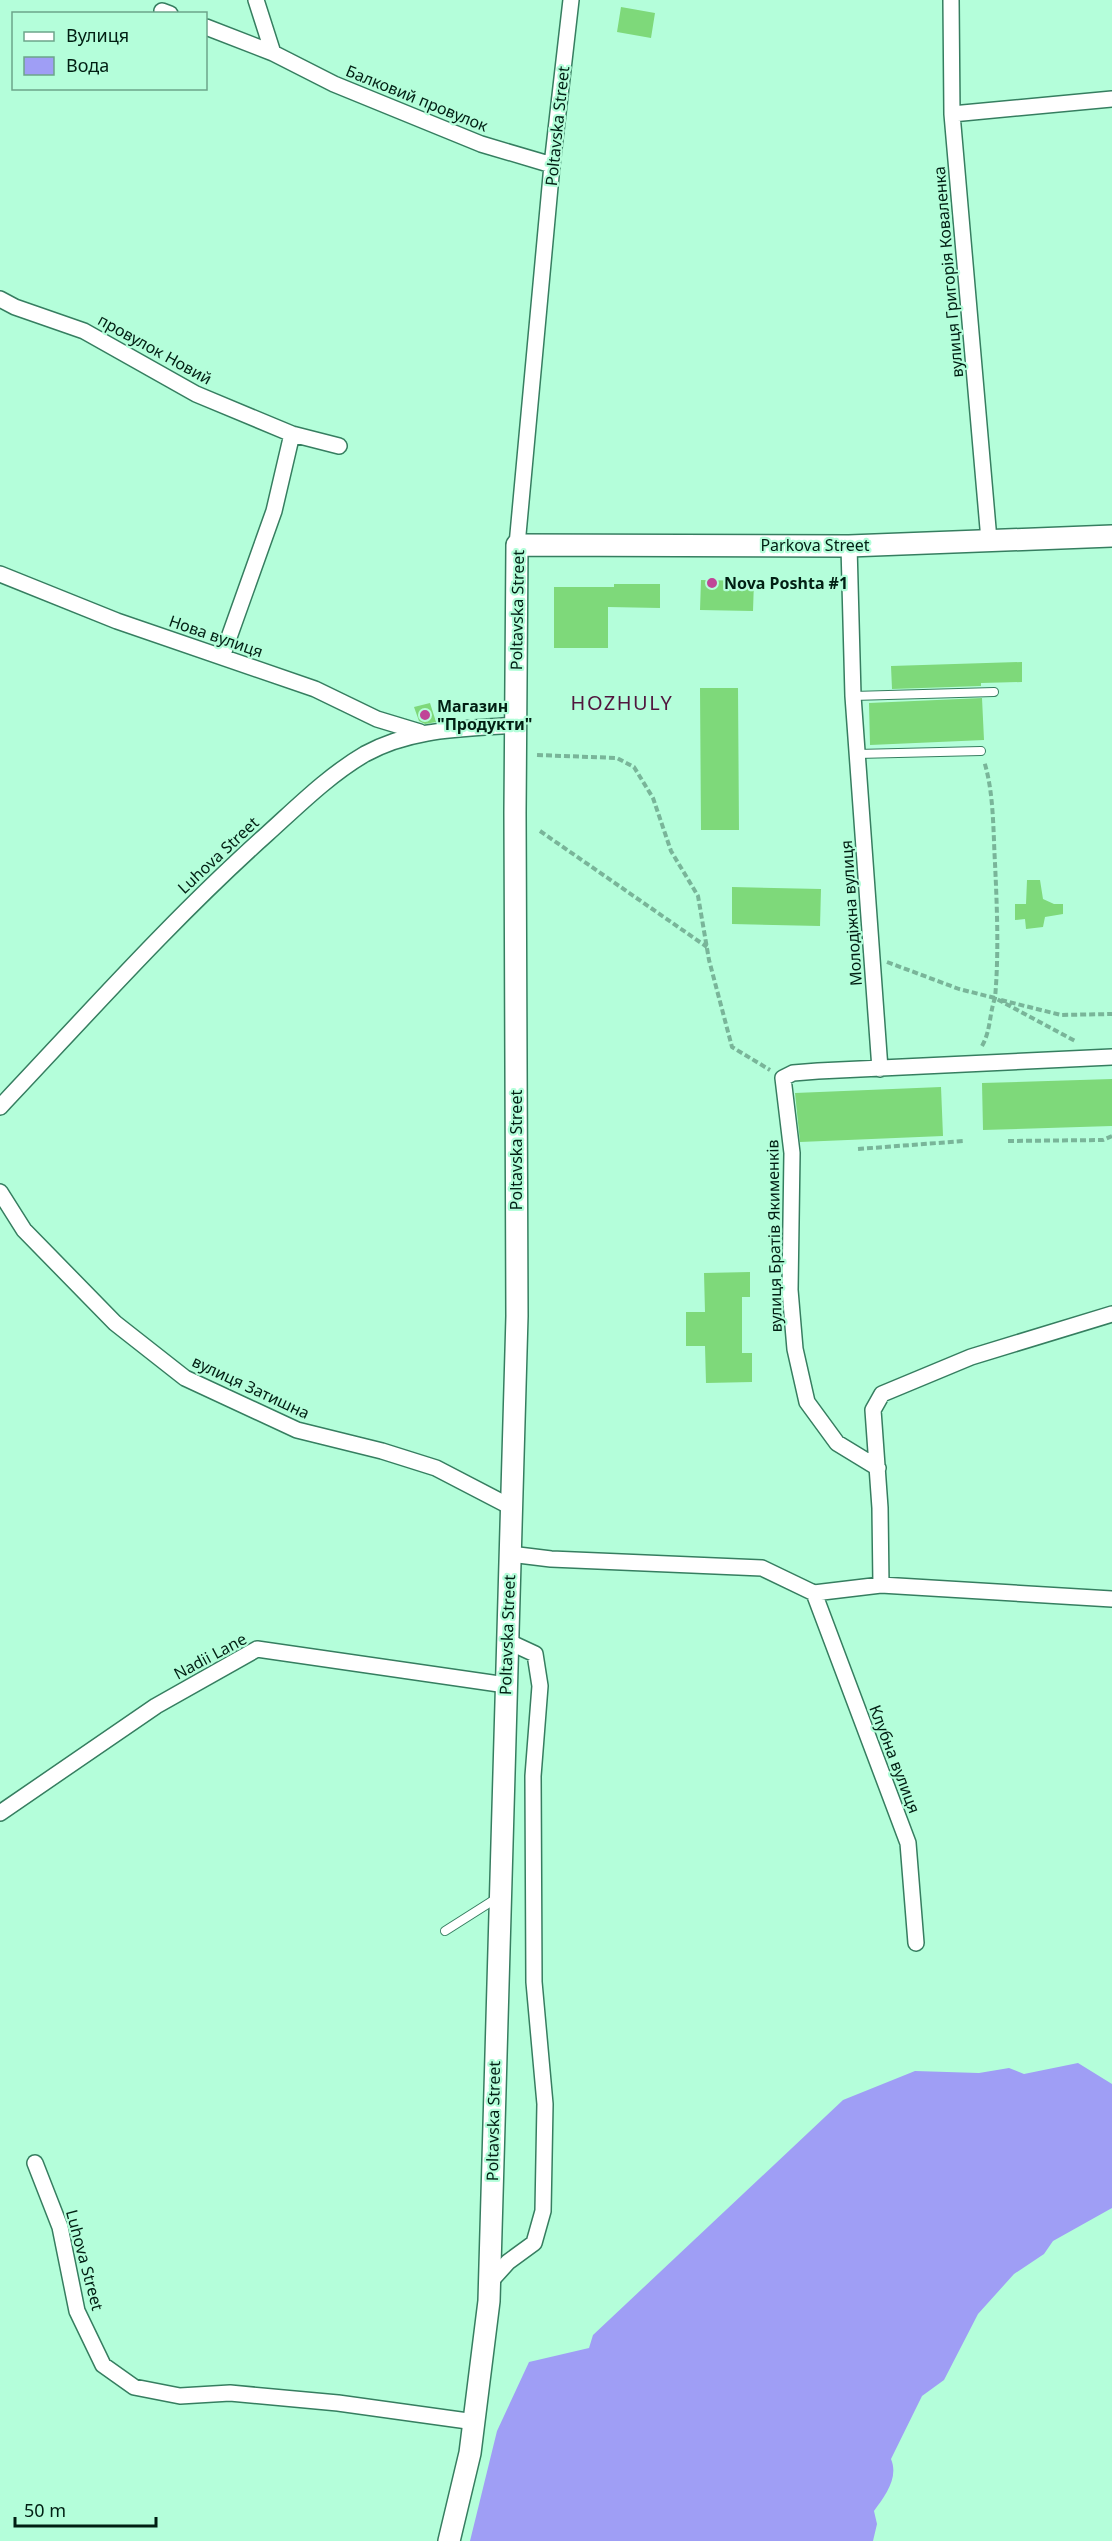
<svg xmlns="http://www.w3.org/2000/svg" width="1112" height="2541" viewBox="0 0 1112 2541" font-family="'Noto Sans',sans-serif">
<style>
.water{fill:#9f9ef5}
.building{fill:#7ed97a}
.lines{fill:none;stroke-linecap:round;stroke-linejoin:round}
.lane-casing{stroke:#367e60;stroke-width:10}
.street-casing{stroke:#367e60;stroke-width:18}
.secondary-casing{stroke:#367e60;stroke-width:24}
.path{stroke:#79b599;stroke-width:4;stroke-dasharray:6 3;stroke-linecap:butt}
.lane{stroke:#fff;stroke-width:8}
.street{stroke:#fff;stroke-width:15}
.secondary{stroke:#fff;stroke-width:21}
.poi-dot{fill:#c04597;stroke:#b4feda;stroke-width:2}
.labels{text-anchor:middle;stroke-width:4.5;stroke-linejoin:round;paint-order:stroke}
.street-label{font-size:16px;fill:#011f13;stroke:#b4feda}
.poi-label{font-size:16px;font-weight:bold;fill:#011f13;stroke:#b4feda;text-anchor:start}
.quarter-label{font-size:20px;letter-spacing:1.5px;fill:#51163e;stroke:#b4feda}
</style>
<rect width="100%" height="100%" fill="#b4feda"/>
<path class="water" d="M1078 2063 1112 2084V2208L1053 2241 1044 2254 1014 2274 978 2314 944 2380 922 2396 891 2459C899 2478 885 2496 874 2511L877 2524 873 2541H470L497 2431 529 2362 589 2348 593 2335 843 2100 915 2071 979 2073 1009 2068 1024 2074Z"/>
<path class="building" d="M621 7 655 13 651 38 617 32Z
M701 580 754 581 753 611 700 610Z
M614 584H660V608L608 607V648H554V587H614Z
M1022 662V682L981 683V686L892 689 891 666Z
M700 688H738L739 830H701Z
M982 698 984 740 870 745 869 703Z
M430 703 436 722 425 724 419 721 414 707Z
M1027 880H1040L1043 899 1054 904H1063V914L1045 917 1043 927 1026 929 1025 919 1015 920V904H1026Z
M732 887 821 889 820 926 732 924Z
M1112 1079V1126L983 1130 982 1083Z
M941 1087 943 1136 800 1142 795 1093Z
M750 1272V1297H742V1353H752V1382L706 1383 705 1346H686V1312H705L704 1273Z"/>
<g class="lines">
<g class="lane-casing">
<path id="lane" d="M853 696 994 692
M857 754 981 751
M445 1931 497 1898"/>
</g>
<g class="street-casing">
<path id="street" d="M256 0 273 53
M951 0 952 114 989 540
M162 11 170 14
M206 27 273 53 334 84 481 144 552 165
M952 114 1112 99
M0 299 15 307 84 331 196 394 292 434 339 446
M517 545 552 165 571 0
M849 546 853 696 880 1069
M0 574 117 621 315 689 377 719 420 732
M222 657 274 511 292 434
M0 1107C87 1015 172 919 267 834 298 806 329 775 365 754 412 728 464 729 516 725
M0 1192 24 1230 115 1323 185 1378 297 1430 382 1451 436 1468 513 1508
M878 1468 837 1443 807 1402 795 1349 790 1290 792 1153 783 1078 793 1073 818 1071 1112 1057
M510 1554 551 1559 762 1568 814 1593 881 1585 1112 1599
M881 1585 880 1508 873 1410 882 1394 971 1357 1112 1314
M814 1593 908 1843 916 1943
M0 1813 156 1706 257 1649 506 1685
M35 2163 60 2227 77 2311 103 2365 134 2387 180 2396 230 2393 338 2403 475 2422
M489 2283 508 2262 534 2243 543 2211 545 2104 534 1982 533 1776 540 1686 535 1654 507 1641"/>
</g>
<g class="secondary-casing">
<path id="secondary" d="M449 2541 470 2453 489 2301 517 1316 515 813 517 545 849 546 1112 536"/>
</g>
<path class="path" d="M537 755 617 758 634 767 653 798 671 851 698 896 709 960 732 1047 770 1070
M540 831 707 947
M887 962 959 989 995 998 1075 1041
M1001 1000 1061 1015 1112 1014
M982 1046C991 1030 989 1015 995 998 999 954 997 907 995 863 993 829 994 793 984 761
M1008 1141 1103 1140 1112 1136
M858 1149 964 1141"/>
<use href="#lane" class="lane"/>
<use href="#street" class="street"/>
<use href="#secondary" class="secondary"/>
</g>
<g class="poi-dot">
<circle cx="712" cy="583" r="6"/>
<circle cx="425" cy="715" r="6"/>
</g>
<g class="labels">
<g class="street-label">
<text transform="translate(417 98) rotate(22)" y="6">Балковий провулок</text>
<text transform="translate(557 126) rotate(-84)" y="6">Poltavska Street</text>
<text transform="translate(948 272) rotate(-95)" y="6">вулиця Григорія Коваленка</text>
<text transform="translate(155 349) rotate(29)" y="6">провулок Новий</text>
<text x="815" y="551">Parkova Street</text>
<text transform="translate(517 610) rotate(-89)" y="6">Poltavska Street</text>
<text transform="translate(216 636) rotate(19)" y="6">Нова вулиця</text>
<text transform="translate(218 855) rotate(-43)" y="6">Luhova Street</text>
<text transform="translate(851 913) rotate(-94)" y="6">Молодіжна вулиця</text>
<text transform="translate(516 1150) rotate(-90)" y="6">Poltavska Street</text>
<text transform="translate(774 1236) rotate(-91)" y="6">вулиця Братів Якименків</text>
<text transform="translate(251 1387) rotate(25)" y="6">вулиця Затишна</text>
<text transform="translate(507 1635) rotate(-88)" y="6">Poltavska Street</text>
<text transform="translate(210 1656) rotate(-28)" y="6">Nadii Lane</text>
<text transform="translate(895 1759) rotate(69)" y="6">Клубна вулиця</text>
<text transform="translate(493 2121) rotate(-89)" y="6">Poltavska Street</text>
<text transform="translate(85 2260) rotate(75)" y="6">Luhova Street</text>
</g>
<g class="poi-label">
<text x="724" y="589">Nova Poshta #1</text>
<text x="437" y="712">Магазин<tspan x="437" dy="18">"Продукти"</tspan></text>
</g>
<g class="quarter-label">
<text x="622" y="710">HOZHULY</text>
</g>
</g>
<rect x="12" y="12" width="195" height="78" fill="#b4feda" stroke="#6ca58a" stroke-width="1.5"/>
<rect x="24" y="32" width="30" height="9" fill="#ffffff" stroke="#6ca58a" stroke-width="1.5"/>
<text x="66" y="42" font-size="18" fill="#011f13">Вулиця</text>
<rect x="24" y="57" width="30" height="18" fill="#9f9ef5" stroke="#6ca58a" stroke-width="1.5"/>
<text x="66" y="72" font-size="18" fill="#011f13">Вода</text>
<path d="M15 2517v9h141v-9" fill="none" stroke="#011f13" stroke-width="3"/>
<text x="24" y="2517" font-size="18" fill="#011f13" stroke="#b4feda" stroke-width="4.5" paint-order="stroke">50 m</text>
</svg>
